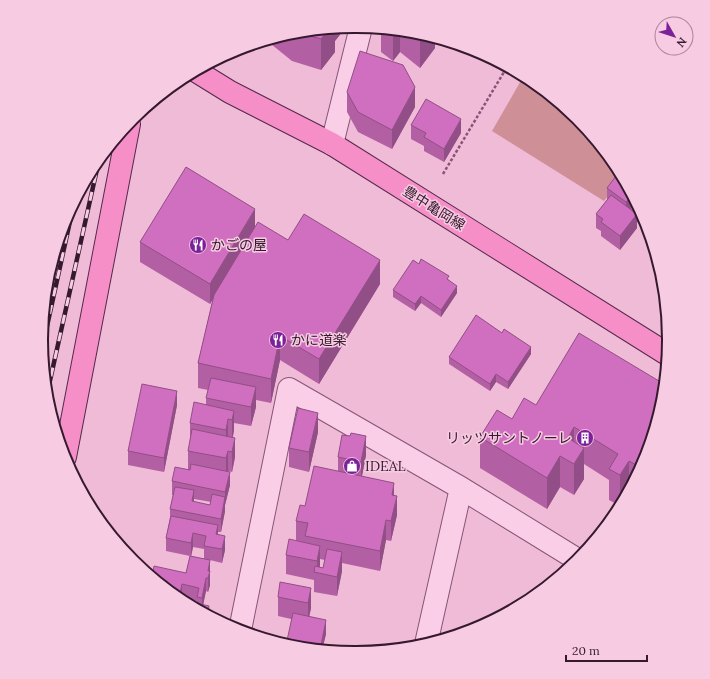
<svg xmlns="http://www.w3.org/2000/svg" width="710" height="679" viewBox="0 0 710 679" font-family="Lora,'Noto Sans JP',serif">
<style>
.green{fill:#ce8f97}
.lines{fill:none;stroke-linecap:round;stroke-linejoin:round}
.minor-casing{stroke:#875478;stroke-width:24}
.major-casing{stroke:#54294a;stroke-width:24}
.path{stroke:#875478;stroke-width:2.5;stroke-dasharray:3 2;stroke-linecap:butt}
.minor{stroke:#facee6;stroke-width:22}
.major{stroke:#f68fc8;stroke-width:22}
.rail-casing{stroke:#351a2f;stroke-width:4.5}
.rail{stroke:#f7cbe2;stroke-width:3;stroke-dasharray:9;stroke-linecap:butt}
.wall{fill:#b35fa4;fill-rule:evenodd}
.shaded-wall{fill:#924e86}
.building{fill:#d06fbf;stroke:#924e86}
.labels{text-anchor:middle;stroke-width:3;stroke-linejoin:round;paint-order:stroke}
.street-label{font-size:14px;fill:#351a2f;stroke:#f7cbe2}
.poi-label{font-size:14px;fill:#351a2f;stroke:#f7cbe2;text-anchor:start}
.rim{fill:none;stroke:#351a2f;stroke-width:2}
</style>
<rect width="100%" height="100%" fill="#f0bbd7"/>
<path class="green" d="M523 77 578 119 616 166 622 178 604 201 492 131Z"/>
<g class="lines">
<g class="minor-casing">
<path id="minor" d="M332 144 361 27
M240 630 289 389 461 488 578 560
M426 644 461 488"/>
</g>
<g class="major-casing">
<path id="major" d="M196 71 230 92 332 144 667 354
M65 457 129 124"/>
</g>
<path class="path" d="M443 174 507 67"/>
<use href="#minor" class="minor"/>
<use href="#major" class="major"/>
<g class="rail-casing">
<path id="rail" d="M42 349 74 203
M47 394 99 160"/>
</g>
<use href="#rail" class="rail"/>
</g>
<path class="wall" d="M346 27 335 41V52L321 70 292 61 266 40 294 32Z
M381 29 416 32 435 38V48L420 68 400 52 393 61 381 52Z
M347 92 415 107 392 149 358 132 347 112Z
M411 125 461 133 444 162 424 151V146L411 139Z
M619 172 645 220 647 229 646 230 637 222V228L620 250 601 236V231L596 228V214L607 200V188Z
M255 226 288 240 380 284 319 384 280 360 271 403 256 400V407L251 426 234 423V430L233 437 235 457 232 472 228 471 230 485 225 505V511L221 532H218V535L225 550 222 563 210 560V585L208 592 206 591 203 604 215 619 181 600 152 576 186 573 190 556 166 551V538L170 517V509L173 495H172V481L188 469V451L190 442V423L206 405V398L208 390 198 388V363L213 298 210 304 140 262V242ZM194 499 211 502 210 505 194 502ZM193 547 204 549V559L191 556ZM182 598 197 601V603L182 600Z
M419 264 449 280 457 293 441 317 421 303 415 311 393 297V290Z
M531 354 508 389 496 382 490 391 449 364V357Z
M177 405 164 472 128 465V451Z
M536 405 645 460 620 506 609 500V480L584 464V479L574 495 560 487 547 509 480 468V437L512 419Z
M318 432 309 472 289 467V448Z
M366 455 362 476 394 495 397 515 391 541 386 540 380 571 342 563V571L337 596 314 592V580L286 574V555L296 541V521L305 506 338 471V457ZM320 559 325 560 323 568 320 567Z
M311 588V608L309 616 326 634 322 650 294 647 291 619 278 616V597Z"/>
<path class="shaded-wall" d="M346 27 335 41V52L321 70V39L329 29Z
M393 30H400V52L393 61Z
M423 34 435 38V48L420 68V37Z
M415 87V107L392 149V130Z
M461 119V133L444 162V149Z
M632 195 636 203 626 216V202Z
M255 209V229L210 304V284Z
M637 214V228L620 250V236Z
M380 260V284L319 384V359Z
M457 286V293L441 317V310Z
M421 296V303L415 311V304Z
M280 336V360L271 403V379Z
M531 347V354L508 389V382Z
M496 374V382L490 391V384Z
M256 387V407L251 426V407Z
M177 391V405L164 472V458Z
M234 411V430L232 440V420Z
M318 413V432L309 472V452Z
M228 419V439L226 450V430Z
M574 427V458L568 438Z
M366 436V455L361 481V462Z
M235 438V457L232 472V452Z
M584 448V479L574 495V464Z
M228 451V471L226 478V458Z
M560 456V487L547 509V478Z
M629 461V488L620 505V475Z
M230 472V485L225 505V492Z
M394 483V502L392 495Z
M194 490V504L192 501Z
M397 496V515L391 541V521Z
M225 497V511L221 532V519Z
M386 520V540L380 571V551Z
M218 525V539L216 534Z
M193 533V547L191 557V543Z
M225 536V550L222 563V549Z
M320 546V565L319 573H317V561Z
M342 552V571L337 596V577Z
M210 560V585L208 592V571Z
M206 578V591L202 611V598Z
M182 584V601L180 600V594Z
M311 588V608L308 623V603Z
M326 620V634L322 650H320Z"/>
<path class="building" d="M329 29 321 39 297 32Z
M414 32H416L423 34 420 37Z
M360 51 403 65 415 87 392 130 358 112 347 92Z
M426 99 461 119 444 149 424 137 426 133 411 125Z
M186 167 255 209 210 284 140 242Z
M619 172 632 195 626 202 607 188Z
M611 195 637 214 620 236 601 222 603 219 596 214Z
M635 202 645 220V222L630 209Z
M304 214 380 260 319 359 280 336 271 379 198 363 214 295 258 222 288 240Z
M421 259 449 276 447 279 457 286 441 310 421 296 415 304 393 290 413 260 419 264Z
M476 315 502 333 504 329 531 347 508 382 496 374 490 384 449 357Z
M579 333 664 384 662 401 645 460 640 467 629 461 620 475 609 469 618 454 574 427 568 438 584 448 574 464 560 456 547 478 480 437 497 410 512 419 524 398 536 405Z
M211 378 256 387 251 407 206 398Z
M142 384 177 391 164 458 128 451Z
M194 402 234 411 232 420 228 419 226 430 190 423Z
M298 408 318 413 309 452 289 448Z
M192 429 235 438 232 452 228 451 226 458 188 451Z
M351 433 366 436 361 462 338 457 342 435 350 436Z
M191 464 230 472 225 492 172 481 175 467 190 470Z
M314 466 394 483 392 495 397 496 391 521 386 520 380 551 305 536 308 523 296 521 300 505 305 506Z
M175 487 194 490 192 501 210 505 212 494 225 497 221 519 170 509Z
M171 516 218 525 216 534 225 536 222 549 204 546 206 536 193 533 191 543 166 538Z
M289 539 320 546 317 561 286 555Z
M327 549 342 552 337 577 314 572 315 566 323 568Z
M190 556 210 560 208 571H210L208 578H206L202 598 197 597 199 588 182 584 180 594 170 592 166 588 167 581 159 580 158 582 152 576 154 566 186 573Z
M280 582 311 588 308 603 278 597Z
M180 599 209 606 208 612 215 613 214 618Z
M293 613 326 620 320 650 294 647 286 645Z"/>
<defs>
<g id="restaurant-disc" transform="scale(0.9)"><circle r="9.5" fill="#7c2299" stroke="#f7cbe2"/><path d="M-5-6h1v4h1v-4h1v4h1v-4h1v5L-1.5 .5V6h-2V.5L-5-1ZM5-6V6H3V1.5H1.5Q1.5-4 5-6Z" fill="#fff"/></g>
<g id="building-disc" transform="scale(0.9)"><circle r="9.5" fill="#7c2299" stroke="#f7cbe2"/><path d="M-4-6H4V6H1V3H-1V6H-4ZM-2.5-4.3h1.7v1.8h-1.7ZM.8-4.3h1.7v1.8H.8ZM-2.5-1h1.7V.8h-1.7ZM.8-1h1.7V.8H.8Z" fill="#fff"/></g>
<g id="shop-disc" transform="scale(0.9)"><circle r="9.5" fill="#7c2299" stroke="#f7cbe2"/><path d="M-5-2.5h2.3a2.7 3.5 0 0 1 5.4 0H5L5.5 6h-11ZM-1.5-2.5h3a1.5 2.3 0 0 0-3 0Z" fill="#fff"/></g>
</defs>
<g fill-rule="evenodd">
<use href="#restaurant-disc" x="198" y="245"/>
<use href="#restaurant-disc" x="278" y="340"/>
<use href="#building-disc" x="585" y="438"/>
<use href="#shop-disc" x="352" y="466"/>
</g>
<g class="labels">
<g class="street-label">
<text transform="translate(434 208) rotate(32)" y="5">豊中亀岡線</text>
</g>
<g class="poi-label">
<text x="211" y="250">かごの屋</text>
<text x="291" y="345">かに道楽</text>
<text x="572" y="443" text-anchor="end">リッツサントノーレ</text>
<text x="365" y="471">IDEAL</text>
</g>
</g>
<path d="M0 0H710V679H0ZM354 33H356A306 306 0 0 1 662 339V340A306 306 0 0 1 356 646H354A306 306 0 0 1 48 340V339A306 306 0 0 1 354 33Z" fill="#f7cbe2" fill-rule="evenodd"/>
<path class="rim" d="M354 33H356A306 306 0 0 1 662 339V340A306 306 0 0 1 356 646H354A306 306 0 0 1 48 340V339A306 306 0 0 1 354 33Z"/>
<g transform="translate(674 36) rotate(129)"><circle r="19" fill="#f7cbe2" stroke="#a9849a"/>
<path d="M0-3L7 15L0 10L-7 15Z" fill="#7c2299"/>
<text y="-6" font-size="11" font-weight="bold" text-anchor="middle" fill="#351a2f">N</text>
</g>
<path d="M566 655v6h81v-6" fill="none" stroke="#351a2f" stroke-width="2"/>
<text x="572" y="655" font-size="12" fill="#351a2f" stroke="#f7cbe2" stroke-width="3" paint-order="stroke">20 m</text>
</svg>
